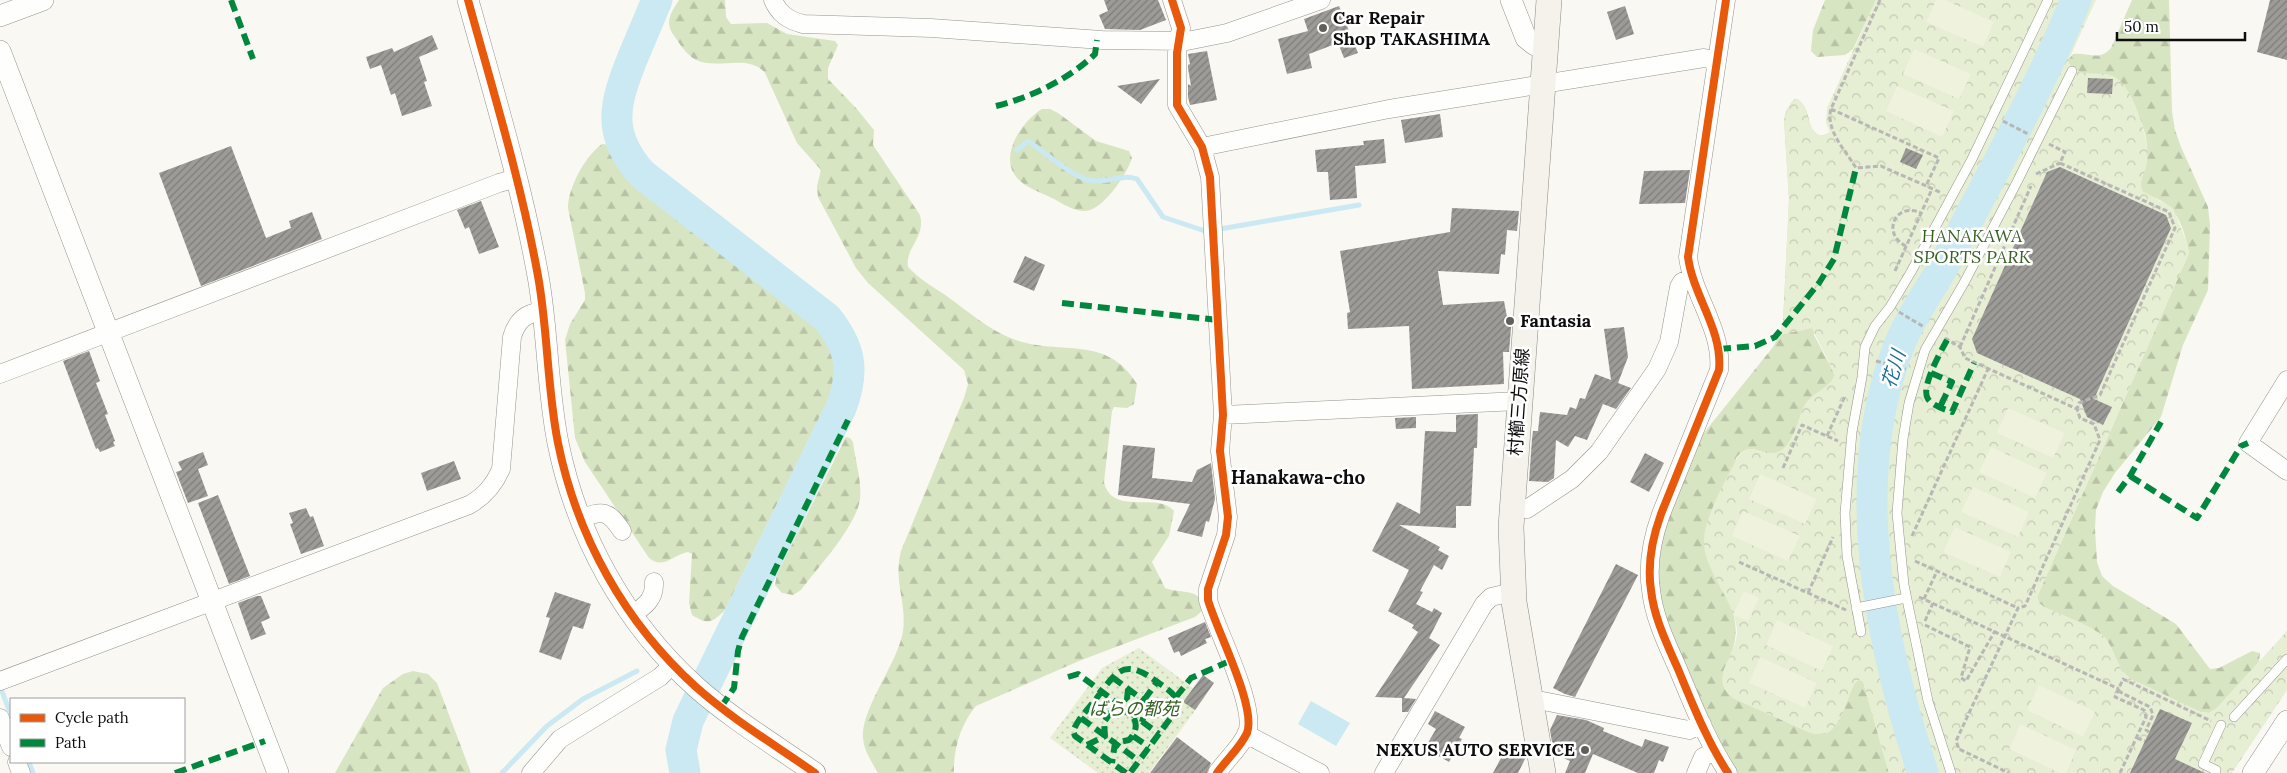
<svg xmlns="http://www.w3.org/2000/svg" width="2287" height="773" viewBox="0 0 2287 773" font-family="Lora,'Noto Sans JP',serif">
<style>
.forest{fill:url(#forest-firs)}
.park{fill:url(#park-crowns)}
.garden{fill:url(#garden-dots)}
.pitch{fill:#eff2dd}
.water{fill:#cae9f2}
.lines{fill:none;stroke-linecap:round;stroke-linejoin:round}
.stream{stroke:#cae9f2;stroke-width:5}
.river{stroke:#cae9f2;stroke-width:31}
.building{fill:url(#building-hatch)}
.service-casing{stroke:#949390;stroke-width:10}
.minor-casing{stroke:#949390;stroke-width:19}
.tertiary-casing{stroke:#949390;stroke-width:22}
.secondary-casing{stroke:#8a8987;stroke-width:26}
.path{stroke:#b8b7b6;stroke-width:3;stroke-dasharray:5 2.5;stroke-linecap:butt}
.service{stroke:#fefefd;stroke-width:9}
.minor{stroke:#fefefd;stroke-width:18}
.tertiary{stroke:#fefefd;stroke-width:21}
.secondary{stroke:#f4f2ea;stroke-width:25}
.quiet{stroke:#00873e;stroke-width:6;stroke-dasharray:12 6;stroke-linecap:butt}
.cycleway-casing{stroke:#fff;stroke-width:11}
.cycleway{stroke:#e8590c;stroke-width:8}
.poi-dot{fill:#605f5d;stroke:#fff;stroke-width:2}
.labels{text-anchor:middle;stroke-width:5;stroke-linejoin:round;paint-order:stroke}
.poi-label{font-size:18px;font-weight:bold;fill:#0d0d0d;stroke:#fff;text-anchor:start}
.park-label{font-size:18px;font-style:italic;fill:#366122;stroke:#fff}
.street-label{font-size:18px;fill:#0d0d0d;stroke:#fff}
.water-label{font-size:19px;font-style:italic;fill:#1e7197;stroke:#fff}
.neighbourhood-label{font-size:19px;font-weight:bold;fill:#0d0d0d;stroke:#fff}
</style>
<defs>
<pattern id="forest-firs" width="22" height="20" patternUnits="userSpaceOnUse" patternTransform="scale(1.25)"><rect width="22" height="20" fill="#d8e5c2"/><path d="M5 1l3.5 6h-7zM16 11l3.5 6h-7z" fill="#b8c3a6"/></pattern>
<pattern id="park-crowns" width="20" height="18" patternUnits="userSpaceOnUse" patternTransform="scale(1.25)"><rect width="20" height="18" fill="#e6eed3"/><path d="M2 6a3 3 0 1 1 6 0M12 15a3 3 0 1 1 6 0" fill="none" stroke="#c4cbb4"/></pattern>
<pattern id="garden-dots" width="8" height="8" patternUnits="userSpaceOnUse" patternTransform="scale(1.25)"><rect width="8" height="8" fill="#e6eed3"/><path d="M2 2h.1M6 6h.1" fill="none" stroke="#c4cbb4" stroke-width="1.8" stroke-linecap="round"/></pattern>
<pattern id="building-hatch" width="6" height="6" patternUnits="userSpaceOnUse" patternTransform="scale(1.25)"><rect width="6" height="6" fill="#9d9b98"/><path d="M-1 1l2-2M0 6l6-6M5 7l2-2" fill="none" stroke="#7e7d7a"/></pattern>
</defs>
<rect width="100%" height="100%" fill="#faf8f2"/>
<path class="forest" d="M679 0H725L726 17 731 24 767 23 787 34 835 41 838 45 828 68V79L856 108 874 130 873 145 920 215C926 238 905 247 908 267 919 279 935 288 948 297 969 312 989 330 1013 339 1059 357 1106 333 1137 384L1134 404 1127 408 1114 407 1112 411 1104 482C1112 517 1158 491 1174 511L1169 536 1152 562 1165 588C1180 594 1205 587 1202 611L1195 617 1079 661 976 706C961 723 953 750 954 773H878C872 762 864 751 863 738 860 710 899 661 903 631 907 603 893 581 901 551L964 398 968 384 964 370 868 283 856 268 818 197 817 186 821 170 797 143 765 73C749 53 717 70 696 60 687 55 681 46 675 37 664 23 670 14 679 0Z
M1825 0H1876L1853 49 1845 55 1817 57 1811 51 1813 30Z
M2132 0H2169L2172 112 2175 130 2181 147 2208 207 2210 225 2208 290 2183 345 2161 417 2115 473 2103 492 2096 510 2095 529 2097 562 2102 576 2113 586 2176 624 2210 669 2219 668 2252 651 2260 653 2259 662 2216 709 2209 713 2200 712 2131 679C2116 668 2116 653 2106 639 2099 629 2057 613 2044 607L2039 603 2037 597 2189 253C2186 236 2180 215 2166 204 2159 198 2149 197 2142 191 2138 179 2147 167 2147 153 2148 119 2128 101 2108 75 2094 75 2079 76 2069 64V59L2073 54C2089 52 2099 62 2111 48Z
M1794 99H1797C1818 110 1799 155 1841 126L1814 335 1835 375C1830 389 1813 392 1805 405 1798 418 1794 445 1779 452 1761 459 1753 438 1736 458L1734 617C1739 639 1732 653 1723 672L1733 698 1811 733 1820 734 1837 722 1854 684 1858 680 1863 681 1889 773H1738L1715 733 1668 624 1662 607 1657 571 1662 535 1693 454 1703 434 1773 347 1780 335 1783 322 1789 199 1784 120 1786 111Z
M1042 109H1050L1058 113 1096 141 1129 151 1132 158C1127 174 1104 209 1086 211 1075 212 1063 204 1054 199 1042 193 1026 188 1017 178 998 156 1022 121 1042 109Z
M602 144C617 145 617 153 625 164 628 169 634 174 638 179L772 283C795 304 835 338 835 372 834 383 831 392 827 402L725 610C712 623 708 625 692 615L689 603 692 554 688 552C673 555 663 570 649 558L585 462 575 438 565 340 570 324 585 300V293L568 208C568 188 585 156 602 144Z
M846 437 850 438 853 442C855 460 862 481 860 499 856 527 818 567 801 590L793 595 782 593 775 585 777 574Z
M413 671 428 674 437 683 471 773H335L383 688 403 674Z"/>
<path class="park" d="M1876 0H2096L2069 59V64C2082 80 2100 69 2115 77 2134 88 2150 141 2147 162 2146 173 2138 179 2142 191L2173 208 2187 243 2189 253 2037 597 2039 603 2044 607C2057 613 2099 629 2106 639 2116 653 2116 668 2131 679L2201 712 2209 713 2216 709 2287 631V690L2232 773H1889L1863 681 1858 680 1854 684C1848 698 1842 722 1830 731 1825 735 1817 734 1811 733L1733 698C1707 678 1736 657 1737 633 1738 605 1705 574 1704 543 1703 519 1726 480 1737 458 1753 438 1760 459 1779 452 1794 445 1798 418 1805 405 1813 392 1830 389 1835 375L1812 328 1780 335 1783 322 1789 199 1784 120 1791 102 1797 99C1812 107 1804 130 1822 136L1830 133 1826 123 1827 108Z"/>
<path class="garden" d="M1139 648 1205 697 1149 773H1098L1050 738 1102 668Z"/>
<path class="pitch" d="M1936 0H1945L1994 22 1983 47 1926 22Z
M1914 49 1971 74 1959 99 1903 74Z
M1897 86 1954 111 1942 137 1886 111Z
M2008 408 2065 433 2053 458 1997 433Z
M1991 447 2047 473 2035 498 1979 472Z
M1760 474 1817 499 1805 524 1749 499Z
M1973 487 2029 512 2018 537 1961 512Z
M1743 511 1800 536 1788 561 1732 536Z
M1955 527 2011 552 2000 577 1943 552Z
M1744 591 1759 598 1748 621 1733 615Z
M1777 620 1833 646 1822 671 1766 645Z
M1760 657 1817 683 1805 708 1749 683Z
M2039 685 2095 712 2083 737 2027 710Z
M2020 724 2076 750 2066 773H2060L2009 749Z"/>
<path class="water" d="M1881 397 1890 399 1896 404 1883 426 1876 425 1874 401Z
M1311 701 1350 723 1336 746 1298 724Z"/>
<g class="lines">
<path class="stream" d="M1017 150 1028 141C1045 152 1075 180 1094 181 1109 182 1123 174 1137 179L1163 217 1205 231
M1220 229 1359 205
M1 689 11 715
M29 762 33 773
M502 773 547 726 583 699 637 671"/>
<path class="river" d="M657 0C649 19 641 38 633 57 614 104 606 134 642 174L827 318C851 348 855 371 841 408L688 721 681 750 685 773
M1923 773C1879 639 1846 479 1900 343 1913 312 1934 285 1949 256 1993 172 2040 88 2076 0"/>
</g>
<path class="building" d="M1104 0H1158L1166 20 1140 30 1105 29 1099 15 1108 11Z
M2270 0H2287V60L2257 52Z
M1339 6 1358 53 1344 58 1338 43 1309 54 1312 68 1287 74 1278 39 1308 31 1304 19Z
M1625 6 1634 34 1616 40 1607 12Z
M432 35 438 49 419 57 427 81 424 82 432 106 402 116 395 93 391 95 381 65 370 69 366 57 392 48 394 52Z
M1207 51 1217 100 1190 105 1188 97V84L1191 86 1188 68V65L1190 64 1188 54Z
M2088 78 2113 79 2112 94 2087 93Z
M1160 79 1141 104 1117 86Z
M1440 114 1443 137 1405 143 1401 120Z
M1384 139 1386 163 1355 166 1357 198 1330 200 1328 172H1317L1315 150 1364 145 1363 141Z
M231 146 266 238 291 228 289 221 312 212 322 239 201 286 159 173Z
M1906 148 1923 155 1916 169 1900 162Z
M2060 167 2166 215 2171 228 2094 399 2112 407 2103 425 2087 417 2080 399 1977 353 1972 339 2047 172Z
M1690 170 1685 203 1639 204 1644 171Z
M481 201 499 247 479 254 469 227 465 229 457 210Z
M1452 208 1519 211 1517 231 1507 230 1505 255 1501 254 1499 274 1438 271 1443 305 1504 301 1507 317H1512L1509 352H1503L1504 384 1412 389 1409 326 1348 329 1347 313 1350 312 1340 251 1450 232Z
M1025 256 1045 265 1034 291 1013 282Z
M1624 327 1628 357 1618 383 1631 388 1616 409 1603 404 1587 440 1575 436 1568 447 1556 440 1554 478 1548 482 1529 481 1532 439 1533 431H1538L1540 412 1567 415 1570 407 1576 409 1580 398 1585 399 1595 374 1611 380 1604 329Z
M89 351 100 381 96 383 108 414 105 415 115 441 113 442 115 446 100 452 98 448 96 449 63 361Z
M1478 414 1477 448H1474L1471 506H1456V528L1399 525 1440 547 1438 550 1449 556 1442 570 1434 565 1420 591 1423 592 1416 604 1432 612 1434 608 1442 613 1429 638 1440 645 1404 698 1416 699 1408 712H1402V698L1375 697 1418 632 1412 628 1414 625 1388 611 1409 570 1372 551 1397 502 1420 514 1425 431 1456 432V415Z
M1416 417V428L1396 429 1395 418Z
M1123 445 1155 448 1152 478 1192 482 1197 470 1211 463 1215 499 1209 522 1206 521 1202 537 1177 531 1190 504 1118 495Z
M203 452 208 465 198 469 208 496 188 503 176 472 182 470 178 462Z
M1645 453 1664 463 1649 492 1630 482Z
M454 461 461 479 427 491 421 473Z
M218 495 250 576 229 584 198 503Z
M306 508 310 517 313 516 324 546 301 554 290 524 293 523 289 513Z
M1616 564 1638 575 1575 697 1565 694 1553 688Z
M555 592 591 604 583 629 573 626 561 660 539 652 550 618 546 617Z
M257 596H261L270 618 261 622 266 634 251 640 238 603Z
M1205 622 1211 637 1205 639 1207 643 1181 656 1179 651 1174 653 1168 638Z
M1203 675 1214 683 1195 710 1183 702Z
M2160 709 2192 723 2175 759 2205 773H2130Z
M1435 711 1465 727 1459 738 1462 739 1449 762 1425 748 1436 729 1428 724Z
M1557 715 1586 720 1604 728 1603 731 1642 747 1645 739 1669 747 1663 762 1659 760 1654 773H1638L1593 754 1585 773H1565L1570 761 1554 754 1550 730Z
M1177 737 1211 763 1207 773H1150Z
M1511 745 1525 752 1526 757 1518 773H1493L1502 756 1505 758Z"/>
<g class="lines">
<g class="service-casing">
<path id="service" d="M1856 608 1906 598
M1861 632 1847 556 1845 513 1852 432 1862 377 1865 347 1875 326 1890 307 1911 272 1972 159 2048 0
M2234 717 2287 659
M1951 773 1928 701 1904 585 1897 513 1903 439 1909 403 1925 350 1964 283 2017 182 2072 71
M2215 773 2216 770 2203 764 2221 725"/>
</g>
<g class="minor-casing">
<path id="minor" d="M773 0C779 14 788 20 803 24L931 28 1102 40 1187 41 1227 33 1321 0
M1172 0 1181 28 1177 53V105L1202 147 1210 177 1223 415 1220 451 1228 517 1226 535 1208 589V600C1216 629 1257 707 1247 733 1240 748 1226 760 1217 773
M1726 0 1688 257C1693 296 1723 330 1719 370L1661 514C1652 539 1647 564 1651 590 1654 618 1667 644 1678 669 1693 705 1707 741 1728 773
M1202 147 1389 109 1704 58 1717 61
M0 374 499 183 517 178
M2287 380 2248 443 2287 471
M1223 415 1519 401
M1512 507 1527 509 1572 479 1599 452 1657 369 1669 342 1679 287 1682 282 1691 278
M580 519C603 510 608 510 622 531
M632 615C645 606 655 599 654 582
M0 681 469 505C485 496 494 485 501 469L512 337C517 320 526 313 543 311
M1531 703 1543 701 1689 730 1702 724
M0 718 11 747
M1246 734 1320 773
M17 762 21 773
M531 773 560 739 660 677 673 664
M1384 773 1484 604 1491 597 1513 592
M1696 773 1703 757 1715 751"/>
</g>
<g class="tertiary-casing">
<path id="tertiary" d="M468 0C493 91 521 182 538 276 548 331 547 388 558 443 577 537 625 623 696 687 732 719 775 745 815 773
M1511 0 1526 38 1535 45 1545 46
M0 16 43 0
M0 51 278 773
M2253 773 2287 721"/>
</g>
<g class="secondary-casing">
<path id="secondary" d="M1543 773 1514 602 1511 527 1549 0"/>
</g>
<path class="path" d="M1880 0 1831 109C1825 130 1846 151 1856 168L1881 166 1942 193
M1831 109 1939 158 1926 186
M2003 121 2028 134
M2049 144 2065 152 2060 163 2169 212 2175 228 2100 395 2079 403 2077 409
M2036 174 2060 163
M1906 246C1881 234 1895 201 1921 213
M1895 271 1932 189
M1899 312 1924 327
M1945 338 1960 347 1965 358 2077 409 2080 418 2094 424 2100 440 2025 606 2018 608 1956 741 1959 749 2009 773
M1960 347 2031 186
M1876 361 1906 369
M1827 436 1845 396
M1783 468 1802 425 1838 441
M1912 536 1988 369
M1915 561 2018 608
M1739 562 1846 610
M1808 593 1833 537
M1919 597 2119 689
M1924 599 1937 571
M1925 621 1933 603
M1925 625 1970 647 1961 678 1966 681 1995 631
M2118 691 2150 707 2153 715 2146 730 2149 732
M2137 738 2145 741
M2120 773 2146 717 2144 710 2115 697 2123 679 2211 721"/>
<use href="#service" class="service"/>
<use href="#minor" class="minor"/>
<use href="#tertiary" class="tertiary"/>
<use href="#secondary" class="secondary"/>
<path class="quiet" d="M231 0 253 59
M996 106C1031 97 1068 80 1095 54L1097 40
M1062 303 1218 320
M1947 340C1941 351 1920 388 1928 399 1933 406 1944 409 1952 412L1974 363
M1719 349 1755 346 1775 337 1819 283 1834 259 1856 168
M1931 373 1952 382 1940 407
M2130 476 2197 518 2241 446 2248 443
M2118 492 2130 476 2161 422
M1068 677 1078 674 1159 734
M1112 677 1169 719
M1128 689 1127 699 1144 715 1142 722
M1176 697 1191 678 1232 660
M1144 700 1157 682
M721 707 734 688 738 651 742 637 848 420
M1081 718 1139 761
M1133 736 1149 747
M1087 745 1105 736 1104 722 1111 712C1132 705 1144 725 1129 740L1115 743 1112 763
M175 773 265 741
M1126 773 1075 736 1073 731C1078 719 1088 709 1096 699 1116 672 1123 657 1156 681 1164 687 1174 692 1178 702L1175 712 1130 773"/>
<g class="cycleway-casing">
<path id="cycleway" d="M468 0C493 91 521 182 538 276 548 331 547 388 558 443 577 537 625 623 696 687 732 719 775 745 815 773
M1172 0 1181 28 1177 53V105L1202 147 1210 177 1223 415 1220 451 1228 517 1226 535 1208 589V600C1216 629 1257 707 1247 733 1240 748 1226 760 1217 773
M1726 0 1688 257C1693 296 1723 330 1719 370L1661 514C1652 539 1647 564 1651 590 1654 618 1667 644 1678 669 1693 705 1707 741 1728 773"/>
</g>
<use href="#cycleway" class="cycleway"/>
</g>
<g class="poi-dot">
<circle cx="1323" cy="28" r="5"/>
<circle cx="1510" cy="321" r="5"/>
<circle cx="1585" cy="750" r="5"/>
</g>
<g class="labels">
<g class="poi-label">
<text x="1333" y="24">Car Repair<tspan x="1333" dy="21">Shop TAKASHIMA</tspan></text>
<text x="1520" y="327">Fantasia</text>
<text x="1575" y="756" text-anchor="end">NEXUS AUTO SERVICE</text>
</g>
<g class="park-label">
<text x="1972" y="242">HANAKAWA<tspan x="1972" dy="21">SPORTS PARK</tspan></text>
<text x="1134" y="715">ばらの都苑</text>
</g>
<g class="street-label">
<text transform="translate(1519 402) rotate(-86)" y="6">村櫛三方原線</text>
</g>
<g class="water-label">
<text transform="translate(1893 369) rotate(-73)" y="7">花川</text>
</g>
<g class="neighbourhood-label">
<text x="1298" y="484">Hanakawa-cho</text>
</g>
</g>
<rect x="10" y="698" width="175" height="65" fill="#ffffff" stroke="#9e9e9e"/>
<rect x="20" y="714" width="25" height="8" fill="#e8590c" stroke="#9e9e9e"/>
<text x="55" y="723" font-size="15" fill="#0d0d0d">Cycle path</text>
<rect x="20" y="739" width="25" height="8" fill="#00873e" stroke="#9e9e9e"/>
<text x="55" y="748" font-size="15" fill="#0d0d0d">Path</text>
<path d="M2117 32v8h128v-8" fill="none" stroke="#0d0d0d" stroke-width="2.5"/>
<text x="2124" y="32" font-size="15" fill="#0d0d0d" stroke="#ffffff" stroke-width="4" paint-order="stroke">50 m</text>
</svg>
